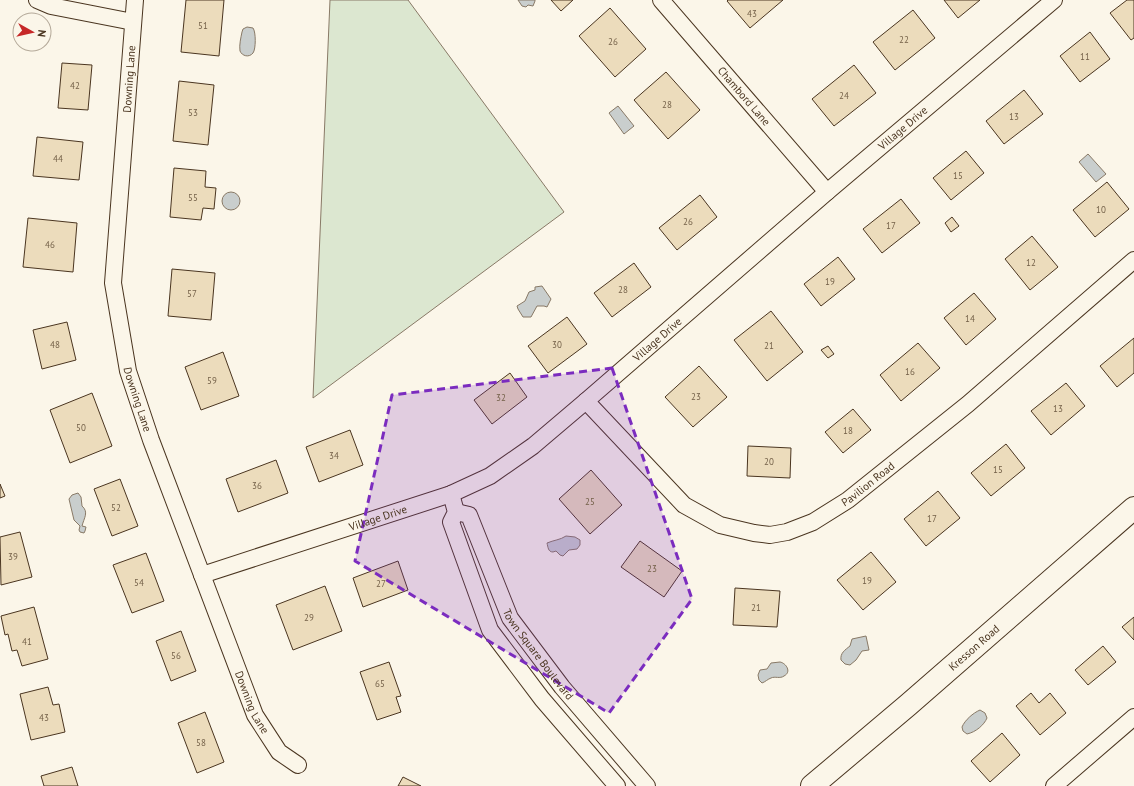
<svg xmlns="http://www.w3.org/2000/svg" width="1134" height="786" viewBox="0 0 1134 786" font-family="'PT Sans',sans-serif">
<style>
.green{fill:#dce7d0;stroke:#887966}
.water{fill:#c9cecd;stroke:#887966}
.building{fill:#ecdcbc;stroke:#4a3520}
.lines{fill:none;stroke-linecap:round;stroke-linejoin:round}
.minor-casing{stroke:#4a3520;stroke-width:18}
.secondary-casing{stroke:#4a3520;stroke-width:24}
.minor{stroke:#fbf6e9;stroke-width:16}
.secondary{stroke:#fbf6e9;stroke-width:22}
.marked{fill:#7b2cbf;fill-opacity:0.2;stroke:#7b2cbf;stroke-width:3;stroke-dasharray:8 5;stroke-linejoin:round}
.labels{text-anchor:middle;stroke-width:3;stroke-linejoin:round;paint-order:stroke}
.number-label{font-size:9px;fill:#725f47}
.street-label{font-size:11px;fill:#4a3520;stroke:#fbf6e9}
</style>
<rect width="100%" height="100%" fill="#fbf6e9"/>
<path class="green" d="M330 0H408L564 212 313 398Z"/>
<path class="water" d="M518 0H535V1L533 6 528 5 526 7 522 6Z
M247 27 253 28C256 32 256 49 253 53 249 58 242 56 240 51 239 45 241 37 242 32L243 29Z
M618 106 634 126 624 134 609 113Z
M1088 154 1106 174 1096 182 1079 162Z
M222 201a9 9 0 1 1 18 0a9 9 0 1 1-18 0Z
M542 286 551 299 547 307 544 306H537L531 317H523L518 309 517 306 525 301 529 292 535 290V287Z
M78 493 81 497 82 506C89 512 84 518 82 526L86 527 85 531 84 533 80 532 79 530 80 526 74 520 69 499 72 495Z
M566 536 575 537 580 540V545L577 549 569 550 563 556 560 555 556 551 553 552C548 552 548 547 547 543 554 540 560 540 566 536Z
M866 636 869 650 862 651 856 660 850 665 845 664 841 660C840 653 845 650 850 646L852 639Z
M780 662C786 663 792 672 784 676 780 679 775 676 771 678 768 679 765 682 762 683L759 680 758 675 760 670 767 669 771 663Z
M980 710 985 713 987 718C984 725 976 732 967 734L963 731 962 727C965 720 973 713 980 710Z"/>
<path class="building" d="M186 0H224L219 56 181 52Z
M551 0H573L561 11Z
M728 0H783L750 28 727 1Z
M944 0H980L958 18Z
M1127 0H1134V38L1131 40 1110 13Z
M610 8 646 49 615 77 579 36Z
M913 10 935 38 895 70 873 42Z
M1090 32 1110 59 1080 82 1060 56Z
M62 63 92 65 88 110 58 108Z
M854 65 876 93 834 126 812 99Z
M666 72 700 110 668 139 634 100Z
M179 81 214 85 208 145 173 141Z
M1024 90 1043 114 1004 144 986 121Z
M37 137 83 142 79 180 33 176Z
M966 151 984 173 951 200 933 178Z
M174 168 206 171 205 187 216 188 214 209 203 208 201 220 170 217Z
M1107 182 1129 209 1095 237 1073 210Z
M700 195 717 217 677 250 659 228Z
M901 199 920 223 882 253 863 229Z
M952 217 959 226 951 232 945 223Z
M28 218 77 223 73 272 23 267Z
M1032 236 1058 267 1030 290 1005 259Z
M838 257 855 279 821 306 804 284Z
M634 263 651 287 612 317 594 293Z
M172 269 215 273 211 320 168 316Z
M974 293 996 319 966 345 944 318Z
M771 311 803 352 767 381 734 340Z
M567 317 587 344 548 373 528 346Z
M67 322 76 360 42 369 33 330Z
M1134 338V373L1117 387 1100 366Z
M918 343 940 368 901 401 880 375Z
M828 346 834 354 828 358 821 350Z
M223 352 239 396 201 410 185 367Z
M699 366 727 397 693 427 665 397Z
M510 373 527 397 492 424 474 400Z
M1066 383 1085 406 1051 435 1031 411Z
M92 393 112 446 70 463 50 410Z
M853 409 871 430 843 453 825 432Z
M350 430 363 465 319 482 306 447Z
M1006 444 1025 468 991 496 971 473Z
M748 446 791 448 790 478 747 476Z
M276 460 288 493 238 512 226 479Z
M591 470 622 505 590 534 559 499Z
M120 479 138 526 112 536 94 489Z
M0 484 5 496 0 498Z
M938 491 960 518 926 546 904 519Z
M20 532 32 577 1 585 0 537Z
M640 541 682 571 664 597 621 567Z
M871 552 896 582 863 610 837 580Z
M146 553 164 601 132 613 113 565Z
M398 561 408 590 363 607 353 578Z
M325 586 342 631 293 650 276 605Z
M735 588 780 591 777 627 733 625Z
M34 607 48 659 22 666 17 650 12 651 8 634 5 635 1 616Z
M1134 617V640L1122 627Z
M181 631 196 671 171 681 156 641Z
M1103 646 1116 662 1088 685 1075 670Z
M389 662 401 696 396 697 401 712 377 720 360 672Z
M48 687 53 705 59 704 65 732 31 740 20 694Z
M1031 693 1039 703 1050 693 1066 713 1040 735 1016 706Z
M205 712 224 762 197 773 178 723Z
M1002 733 1020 755 990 782 971 761Z
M72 767 78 786H44L41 776Z
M403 777 421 786H398Z"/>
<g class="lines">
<g class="minor-casing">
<g id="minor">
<path d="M37 0 51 6 133 22"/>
<path id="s1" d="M135 0 113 283 128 371 151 440 255 715 279 752 298 765"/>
<path id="s2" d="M661 0 827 192"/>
<path id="s3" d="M586 401 684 505 720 525 754 533 770 535 787 532 813 522 848 500 968 404 1134 260"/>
<path d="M451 494 456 512 451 522 490 630 542 699 617 786"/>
<path id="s4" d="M456 512 469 515 510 618 562 687 647 786"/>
<path id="s5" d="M202 575 451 494 490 476 533 446 586 401 827 192 1054 0"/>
<path d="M1054 786 1134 717"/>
</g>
</g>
<g class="secondary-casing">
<g id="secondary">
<path id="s6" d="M812 786 908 705 1134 508"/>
</g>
</g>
<use href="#minor" class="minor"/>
<use href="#secondary" class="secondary"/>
</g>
<path class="marked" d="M612 368 692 599 609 713 355 561 392 395Z"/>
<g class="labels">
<g class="number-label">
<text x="752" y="17">43</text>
<text x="203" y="29">51</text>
<text x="904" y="43">22</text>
<text x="613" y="45">26</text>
<text x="1085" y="60">11</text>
<text x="75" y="89">42</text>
<text x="844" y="99">24</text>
<text x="667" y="108">28</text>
<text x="193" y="116">53</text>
<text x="1014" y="120">13</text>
<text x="58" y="162">44</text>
<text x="958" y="179">15</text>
<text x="193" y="201">55</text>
<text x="1101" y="213">10</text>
<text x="688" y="225">26</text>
<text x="891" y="229">17</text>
<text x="50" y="248">46</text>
<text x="1031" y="266">12</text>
<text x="830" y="285">19</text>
<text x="623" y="293">28</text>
<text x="192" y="297">57</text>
<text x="970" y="322">14</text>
<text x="55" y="348">48</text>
<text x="557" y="348">30</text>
<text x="769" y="349">21</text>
<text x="910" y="375">16</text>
<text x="212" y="384">59</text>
<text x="696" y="400">23</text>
<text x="501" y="401">32</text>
<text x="1058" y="412">13</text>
<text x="81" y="431">50</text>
<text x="848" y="434">18</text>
<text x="334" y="459">34</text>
<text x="769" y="465">20</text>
<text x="998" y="473">15</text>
<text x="257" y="489">36</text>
<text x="590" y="505">25</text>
<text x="116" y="511">52</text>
<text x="932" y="522">17</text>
<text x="13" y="560">39</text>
<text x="652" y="572">23</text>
<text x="867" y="584">19</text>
<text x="139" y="586">54</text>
<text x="381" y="587">27</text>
<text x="756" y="611">21</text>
<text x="309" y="621">29</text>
<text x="27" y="645">41</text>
<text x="176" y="659">56</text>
<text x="380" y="687">65</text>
<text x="44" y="721">43</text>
<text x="201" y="746">58</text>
</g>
<g class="street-label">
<text transform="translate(129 79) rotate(-86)" y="4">Downing Lane</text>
<text dy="4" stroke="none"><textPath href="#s2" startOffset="127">Chambord Lane</textPath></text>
<text dy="4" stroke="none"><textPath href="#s5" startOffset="845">Village Drive</textPath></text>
<text dy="4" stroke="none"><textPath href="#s5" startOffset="521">Village Drive</textPath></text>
<text dy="4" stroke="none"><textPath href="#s1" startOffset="403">Downing Lane</textPath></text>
<text dy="4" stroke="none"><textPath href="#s3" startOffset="347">Pavilion Road</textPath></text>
<text dy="4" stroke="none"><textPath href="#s5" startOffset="185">Village Drive</textPath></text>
<text dy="4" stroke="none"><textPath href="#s6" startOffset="213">Kresson Road</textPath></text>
<text dy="4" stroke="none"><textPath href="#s4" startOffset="170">Town Square Boulevard</textPath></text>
<text dy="4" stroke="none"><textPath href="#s1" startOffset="727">Downing Lane</textPath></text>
</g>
</g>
<g transform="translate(32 32) rotate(98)"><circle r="19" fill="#fbf6e9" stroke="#b4a999"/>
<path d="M0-3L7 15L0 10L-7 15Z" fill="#c62828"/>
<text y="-6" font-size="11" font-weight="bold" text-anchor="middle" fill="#4a3520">N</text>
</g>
</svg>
